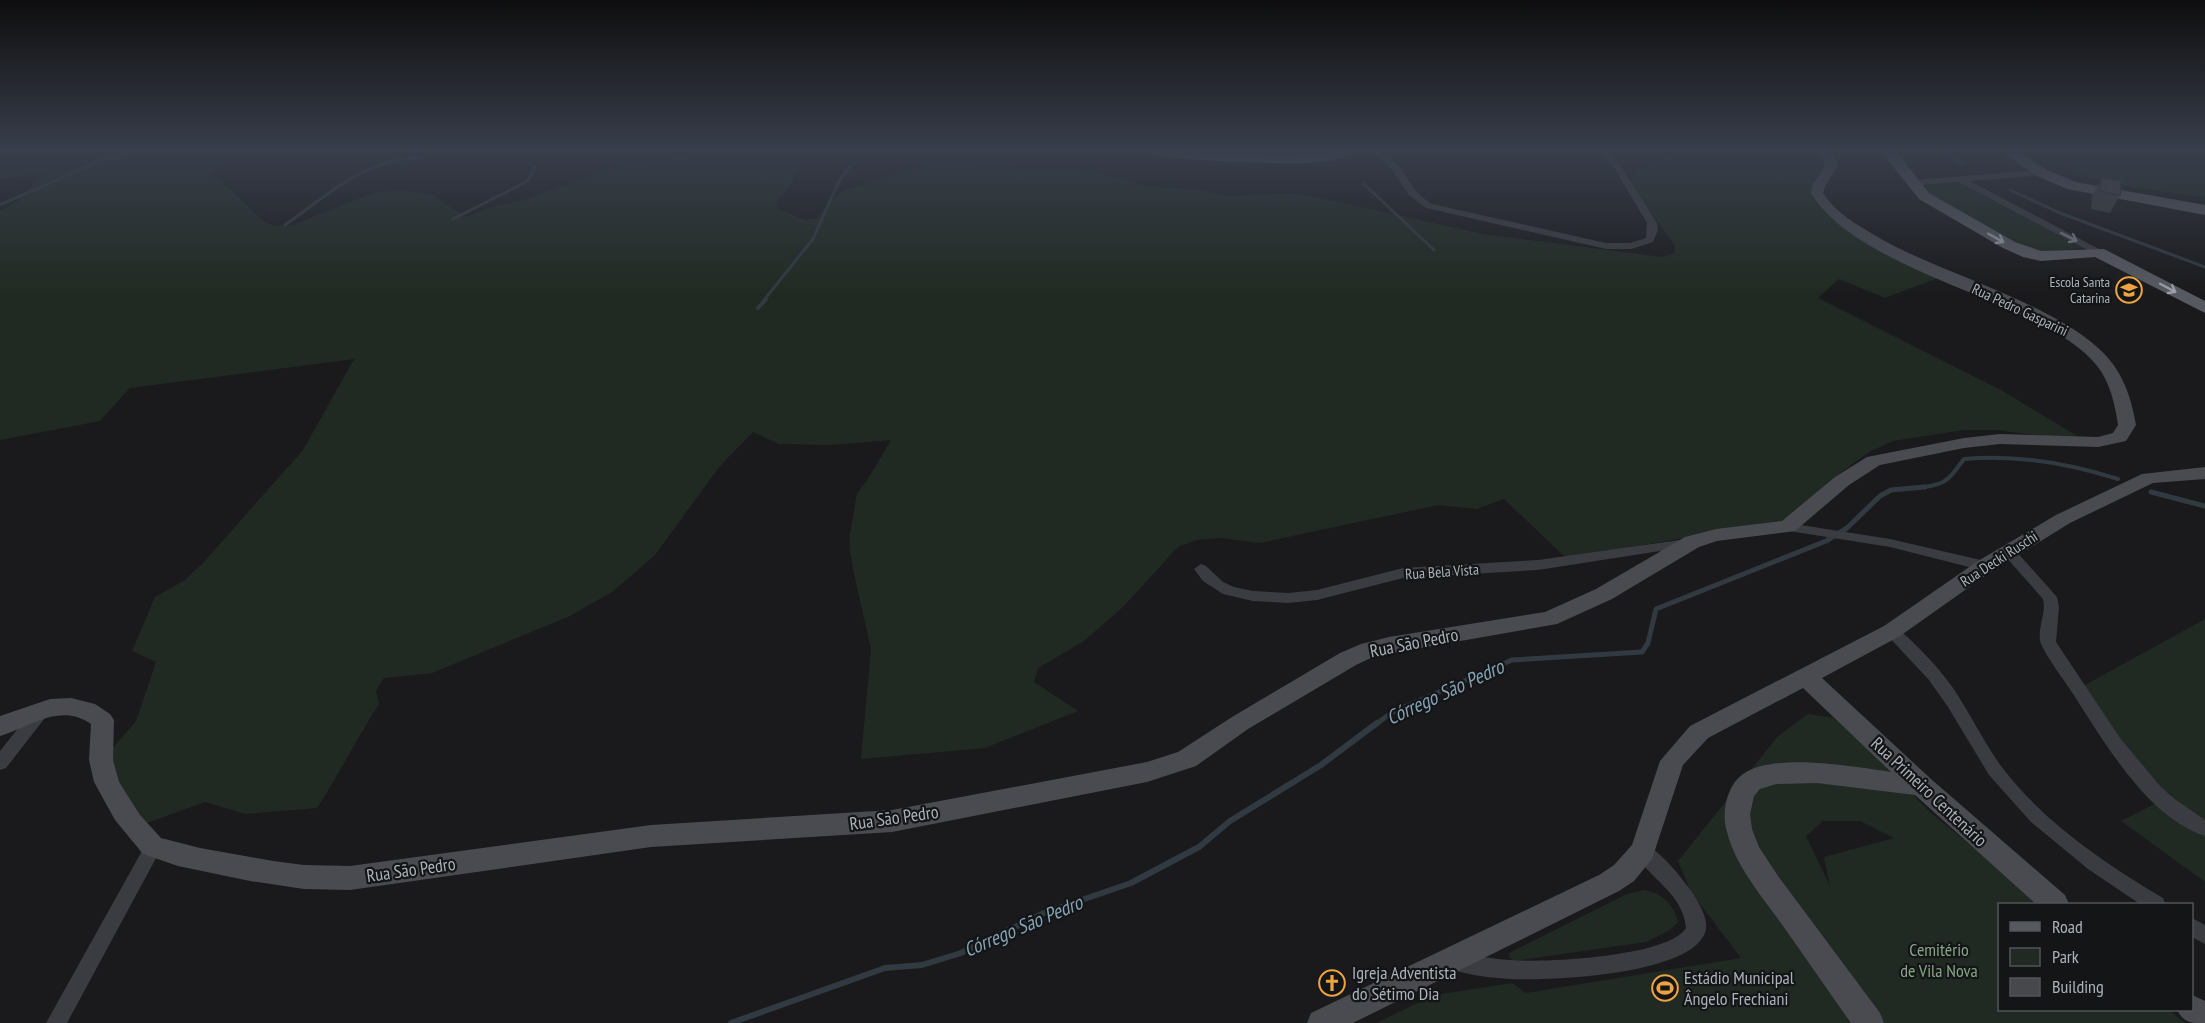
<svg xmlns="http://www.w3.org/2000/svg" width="2205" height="1023" viewBox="0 0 2205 1023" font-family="'PT Sans Narrow',sans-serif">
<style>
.green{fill:#212a22;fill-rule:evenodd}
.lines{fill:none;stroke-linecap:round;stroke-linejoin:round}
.stream-far3{stroke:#303a40;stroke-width:3}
.stream-far2{stroke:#303a40;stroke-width:4}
.stream-far1{stroke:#303a40;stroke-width:5}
.stream{stroke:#303a40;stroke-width:6}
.street{fill:#3b3c41;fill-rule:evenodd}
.secondary{fill:#494b51;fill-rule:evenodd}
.primary{fill:#575960;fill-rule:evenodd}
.wall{fill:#3c3e41}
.building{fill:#46484c;stroke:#313235;stroke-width:1.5}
.oneway{stroke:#797d84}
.oneway2{stroke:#9ba0a9}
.labels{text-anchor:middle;stroke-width:4.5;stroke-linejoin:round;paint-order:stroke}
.far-poi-label{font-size:14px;fill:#acb2bb;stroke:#141517;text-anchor:end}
.street-label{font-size:15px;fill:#acb2bb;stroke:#141517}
.near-street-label{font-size:18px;fill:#acb2bb;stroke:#141517}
.near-park-label{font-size:18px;fill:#85a584;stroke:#141517}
.near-poi-label{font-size:18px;fill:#acb2bb;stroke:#141517;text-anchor:start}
.near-water-label{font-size:20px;font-style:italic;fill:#85a2b4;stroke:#141517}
</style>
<rect width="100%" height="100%" fill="#1a1a1c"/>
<path class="green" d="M0 150H239L209 171V175L221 180 263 221 275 226 293 225 373 193 401 190 433 195 465 217 491 207 520 201 617 167 716 150H784L793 153 798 162 793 181 778 200 776 208 805 220 817 218 831 201 844 191 912 169 935 165 1082 170 1128 180 1142 186 1200 190 1227 196 1279 193 1302 194 1483 234 1662 257 1674 253 1675 246 1631 185 1633 174 1681 150H1822L1829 161 1815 183 1814 196 1829 212 1941 277 1885 298 1839 279 1818 298 2001 390 2087 442 1997 430H1964L1893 441 1869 452 1834 478 1783 528 1678 539 1566 558 1504 499 1477 509 1438 505 1260 543 1221 538 1197 540 1178 547 1123 607 1084 641 1038 668 1034 682 1078 711 985 748 861 759 871 649 854 574 850 550V534L857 493 866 482 891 440 831 445 779 444 753 432 720 466 655 555 612 592 570 616 432 673 384 678 376 690 379 704C357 738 339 774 317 808L246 814 205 802 141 825 105 757 136 721 156 662 132 651 155 597 185 580 202 564 303 450 354 359 130 388 100 421 0 440V211L18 201 43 174 0 179Z
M2036 150H2205V197C2152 189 2077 186 2036 150Z
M1958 183 1963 185 2083 248 2034 253 1932 198 1922 186Z
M2205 619V882L2121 821 2172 795 2134 774 2076 690Z
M1808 714 1834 718 1871 752 1931 813 2042 904H2000V1010H2169L2185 1023H1376L1435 995 1512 983 1526 993 1741 958 1691 892 1678 861 1778 736ZM1823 821H1860L1894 838 1824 857 1830 886 1806 836Z
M1644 890C1663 894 1673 903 1678 922L1670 930 1646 942 1514 961 1509 957V953L1627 894Z"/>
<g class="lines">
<path class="stream-far3" d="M1936 150 1964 164
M1364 184 1434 250
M2010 190 2060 213 2205 267
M0 205 91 165 133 150
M453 219 524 183 531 176 535 167
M285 225C330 193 365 159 423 157
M764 300 813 239 839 181 850 167"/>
<path class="stream-far2" d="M758 308 766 299
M1910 488C1944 485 1944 486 1964 459 2017 454 2067 463 2118 479"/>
<path class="stream-far1" d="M2151 492 2205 506
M1375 725 1391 713 1512 660 1642 652 1648 643 1656 609 1826 541 1847 528 1880 496 1891 490 1925 487"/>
<path class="stream" d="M731 1023 885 968 922 965 961 953 1044 913 1131 883 1199 847 1230 821 1321 765 1377 723"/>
<path class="street" d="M1363 150C1406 150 1401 186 1432 204L1606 243H1630L1646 238 1647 223 1613 166 1599 150H1608L1620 165 1657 223 1658 230 1653 242 1631 249H1606L1426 208 1409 195 1386 162Z
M2042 170 2046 173 2045 175 1970 181 2101 250V254H2095L1958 182 1913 186 1909 183 1913 180Z
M1788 523 1890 539 1985 561 1992 566 1985 571 1890 547 1783 530 1781 527Z
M1687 539 1692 540 1694 543 1692 546 1538 570 1403 578 1317 600 1288 603 1253 601 1223 594 1203 581 1194 569 1201 564 1206 566 1223 582 1234 587 1253 591 1288 593 1317 590 1403 568 1538 560Z
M2010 548 2015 550 2057 597 2059 607 2056 642 2120 738 2160 786 2176 800 2205 820V836C2147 817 2105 743 2073 694 2063 678 2049 661 2041 644 2036 630 2047 613 2043 599L2005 556 2003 553Z
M1892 626 1897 627C1917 646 1937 665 1953 688 1970 713 1983 741 2001 766 2042 821 2104 863 2163 898L2165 904H2140L2088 869 2031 822 1989 775 1948 707 1929 680 1887 635 1884 631 1887 627Z
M42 704 48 706 50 710 48 714 6 768 0 770V751L36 706Z
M153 839 159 842 162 847 67 1023H46L147 842Z
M1643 843C1659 849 1684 880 1694 895 1699 904 1708 918 1706 929 1698 975 1548 981 1511 979 1491 978 1466 975 1448 968L1445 962 1448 956 1455 953C1473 955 1491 959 1510 960 1544 963 1668 957 1686 928 1683 892 1648 879 1634 851L1636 846Z
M2192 918 2205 925V944L2192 937Z"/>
<path class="secondary" d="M1820 150H1832L1838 165 1825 186 1823 193C1836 213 1856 224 1876 236 1940 275 2079 308 2117 370 2128 388 2132 404 2136 425L2126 441 2098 447 2000 444 1964 448 1880 465 1849 485 1795 531 1717 541 1699 547 1612 599 1557 624 1375 656 1356 665 1248 729 1196 766 1147 782 892 832 651 847 350 890 304 889 250 881 178 866 143 854 115 820 94 782 89 760 91 724C60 702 30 727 0 736V716L50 699 71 698 95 704 110 714 114 720 113 760 119 782 140 815 161 838 200 848 273 861 304 865 350 866 651 825 892 810 1147 762 1178 752 1232 717 1340 653 1361 644 1389 637 1545 612 1596 589 1685 537 1716 529 1782 521 1835 477 1867 457 1964 438 2000 434 2098 437 2113 433 2118 425C2115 406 2112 390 2102 373 2090 353 2066 338 2046 327 1980 290 1850 258 1811 193L1812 186 1825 165Z
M2205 467V479L2153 483 2070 523 1992 571 1900 636 1822 678 1931 779 2065 895 2069 904H2036L1915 795 1817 783 1776 784 1760 789 1754 796 1750 814 1752 829 1759 847 1778 876 1880 1013 1884 1023H1851C1828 991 1806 958 1783 926 1762 896 1734 865 1726 828 1722 811 1727 785 1743 774 1775 752 1854 767 1891 772L1803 688 1708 738 1683 765 1652 859 1634 881 1619 891 1353 1023H1307L1311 1013 1599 875 1614 865 1632 845 1660 761 1690 726 1884 626 1978 561 2056 515 2142 474Z
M2192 995 2205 1001V1023C2190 1023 2184 1023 2177 1010H2192Z"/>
<path class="primary" d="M1138 150H1192L1280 155 1355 150C1344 161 1321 162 1307 163 1284 164 1150 161 1138 150Z
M1880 150H1895L1929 193 2015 242 2041 251 2104 249 2205 301V313L2095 257 2041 261 2023 257 2003 248 1919 199Z
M1998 150H2015L2047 170 2076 182 2205 205V215L2067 189 2037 176Z"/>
</g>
<path class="wall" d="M2102 178 2120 195 2110 213 2091 209 2092 196Z"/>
<path class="building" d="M2102 178 2121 181 2120 195 2100 191Z"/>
<defs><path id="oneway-shaft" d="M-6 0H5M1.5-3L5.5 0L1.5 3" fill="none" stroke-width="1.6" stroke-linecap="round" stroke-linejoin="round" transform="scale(1.5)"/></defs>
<use class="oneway" href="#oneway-shaft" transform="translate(2069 237) rotate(27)"/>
<g class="oneway2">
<use href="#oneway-shaft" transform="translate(1996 238) rotate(29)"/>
<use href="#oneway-shaft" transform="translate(2168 288) rotate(28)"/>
</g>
<linearGradient id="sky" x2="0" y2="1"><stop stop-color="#0e0e0f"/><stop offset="0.51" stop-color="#383e4b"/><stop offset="1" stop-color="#383e4b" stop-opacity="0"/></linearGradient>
<rect width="2205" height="294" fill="url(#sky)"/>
<defs>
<g id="school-ring" transform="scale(1.35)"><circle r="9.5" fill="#141517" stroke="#eda440" stroke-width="1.5"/><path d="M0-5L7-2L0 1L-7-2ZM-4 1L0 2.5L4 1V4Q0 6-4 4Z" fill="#eda440"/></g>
<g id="church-ring" transform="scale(1.35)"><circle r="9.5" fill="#141517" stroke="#eda440" stroke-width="1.5"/><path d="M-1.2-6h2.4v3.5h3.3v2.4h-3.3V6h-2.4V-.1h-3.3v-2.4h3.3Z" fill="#eda440"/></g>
<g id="stadium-ring" transform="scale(1.35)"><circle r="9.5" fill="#141517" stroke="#eda440" stroke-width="1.5"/><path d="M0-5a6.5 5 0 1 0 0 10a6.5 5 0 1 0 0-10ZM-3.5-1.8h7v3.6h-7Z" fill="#eda440"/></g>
</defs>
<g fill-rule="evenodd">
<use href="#school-ring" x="2129" y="290"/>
<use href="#church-ring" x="1332" y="983"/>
<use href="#stadium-ring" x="1665" y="988"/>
</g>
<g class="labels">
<g class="far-poi-label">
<text x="2110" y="287">Escola Santa<tspan x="2110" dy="16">Catarina</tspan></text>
</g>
<g class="street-label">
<text transform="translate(2020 310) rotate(25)" y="5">Rua Pedro Gasparini</text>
<text transform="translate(1999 559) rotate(-33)" y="5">Rua Decki Ruschi</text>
<text transform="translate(1442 572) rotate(-4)" y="5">Rua Bela Vista</text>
</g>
<g class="near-street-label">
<text transform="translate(1414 643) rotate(-11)" y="6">Rua São Pedro</text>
<text transform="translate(1929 792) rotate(43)" y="6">Rua Primeiro Centenário</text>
<text transform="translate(894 818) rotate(-8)" y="6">Rua São Pedro</text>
<text transform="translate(411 870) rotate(-8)" y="6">Rua São Pedro</text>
</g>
<g class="near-park-label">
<text x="1939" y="956">Cemitério<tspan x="1939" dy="21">de Vila Nova</tspan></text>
</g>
<g class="near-poi-label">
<text x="1352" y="979">Igreja Adventista<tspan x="1352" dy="21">do Sétimo Dia</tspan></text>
<text x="1684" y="984">Estádio Municipal<tspan x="1684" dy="21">Ângelo Frechiani</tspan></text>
</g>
<g class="near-water-label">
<text transform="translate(1445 692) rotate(-25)" y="7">Córrego São Pedro</text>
<text transform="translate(1023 926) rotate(-23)" y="7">Córrego São Pedro</text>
</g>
</g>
<rect x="1998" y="903" width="195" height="108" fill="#141517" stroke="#515459" stroke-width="1.5"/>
<rect x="2010" y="922" width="30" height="9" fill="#575960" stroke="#515459" stroke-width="1.5"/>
<text x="2052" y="933" font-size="18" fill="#acb2bb">Road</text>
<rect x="2010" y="948" width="30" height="18" fill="#212a22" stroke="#515459" stroke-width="1.5"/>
<text x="2052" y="963" font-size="18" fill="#acb2bb">Park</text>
<rect x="2010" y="978" width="30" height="18" fill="#46484c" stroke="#515459" stroke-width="1.5"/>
<text x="2052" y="993" font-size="18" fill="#acb2bb">Building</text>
</svg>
